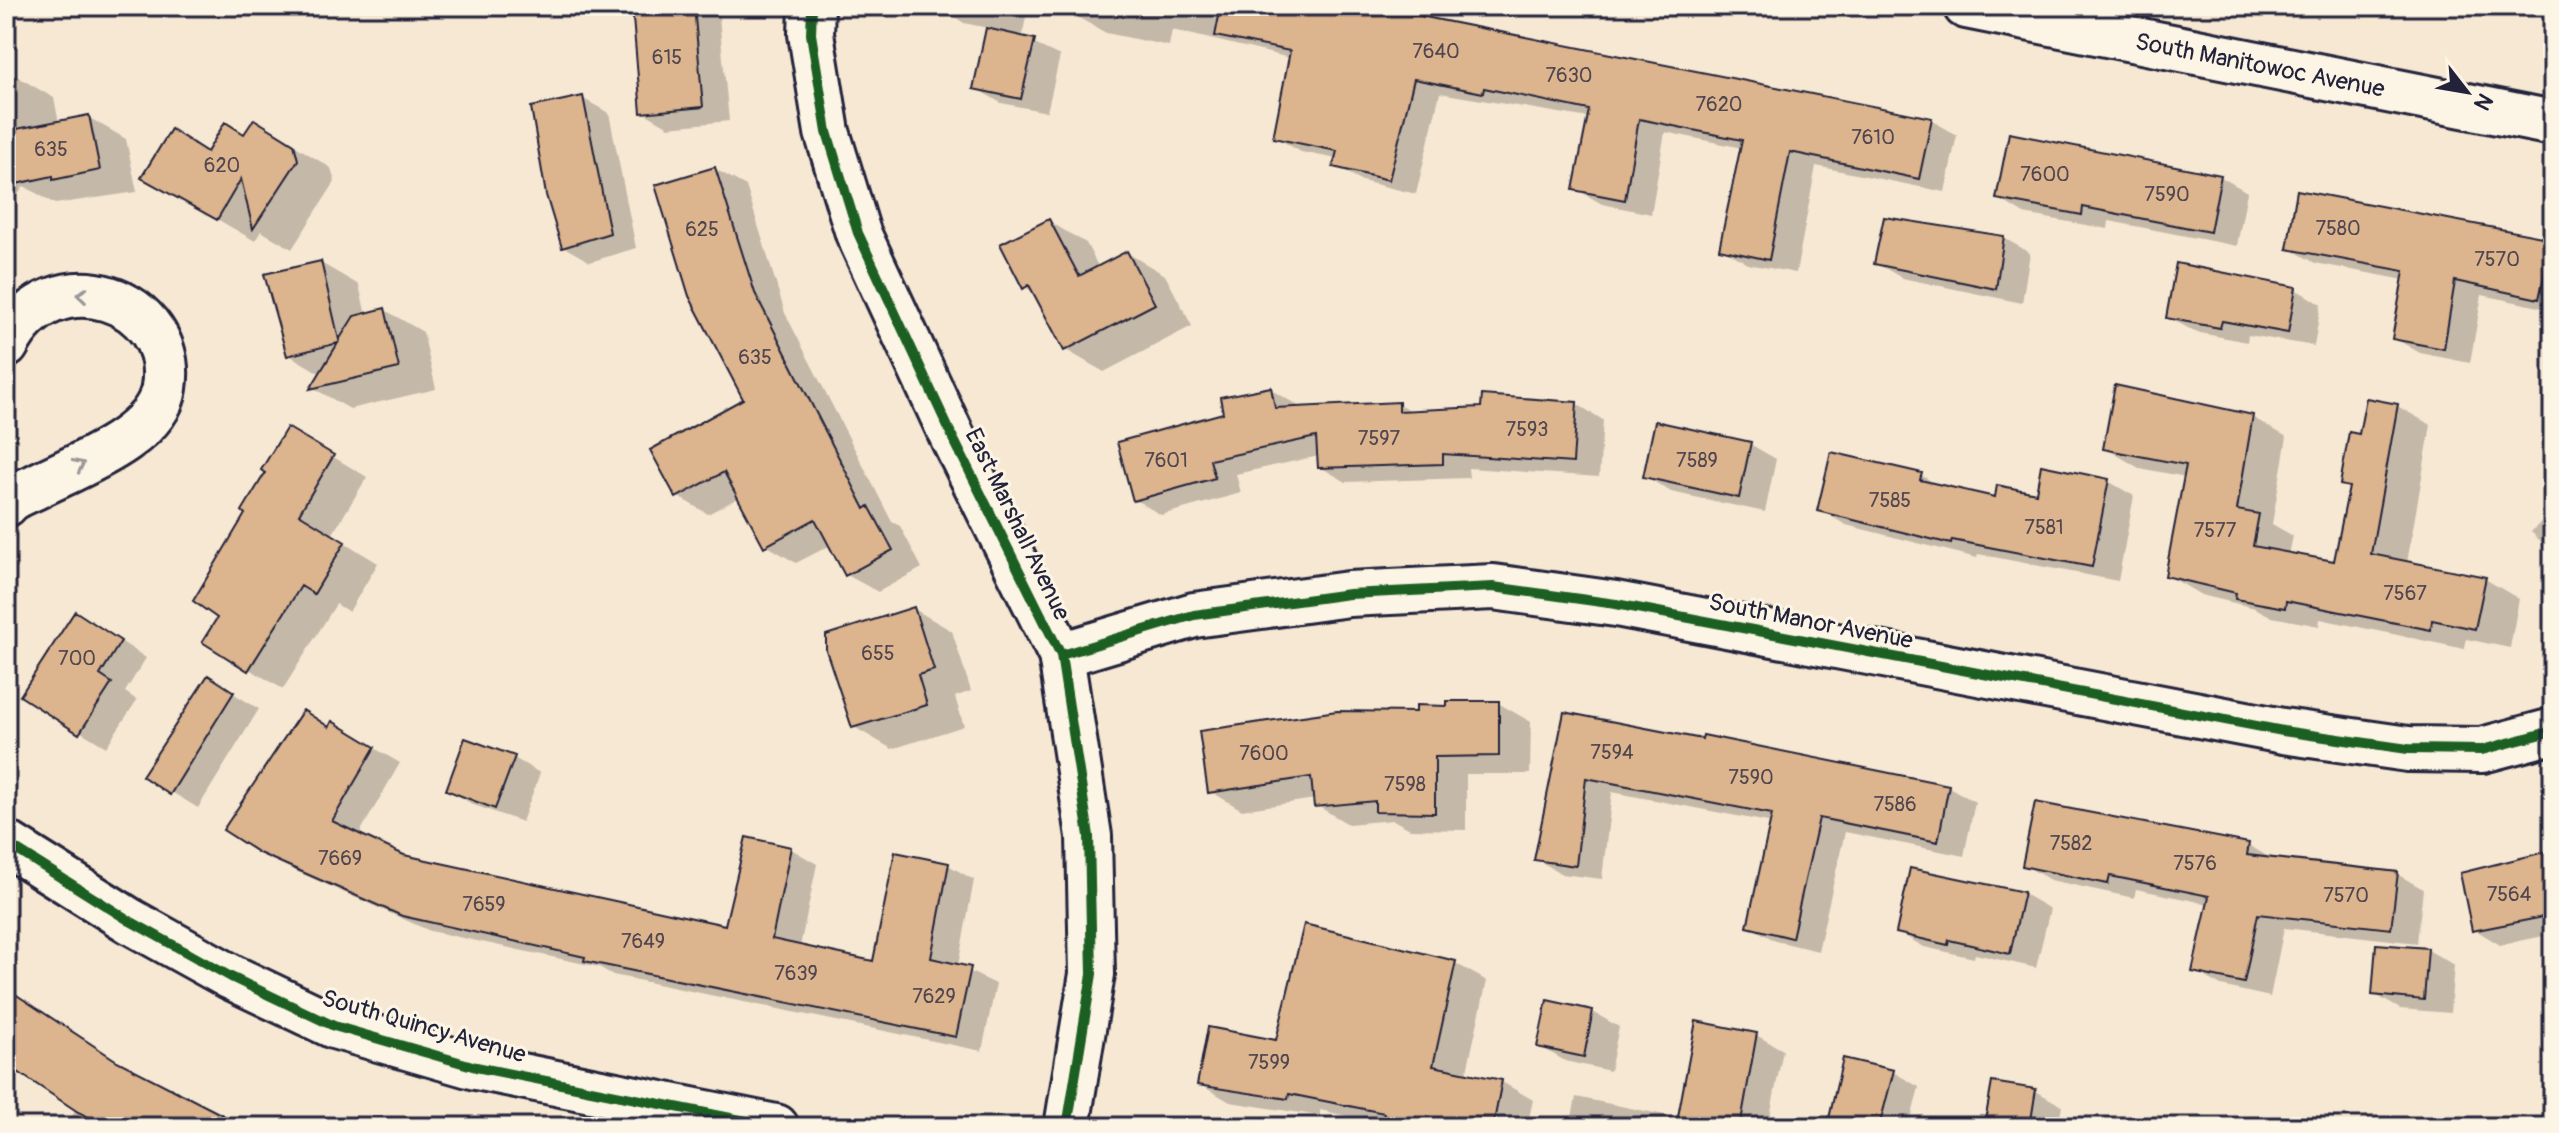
<svg xmlns="http://www.w3.org/2000/svg" width="2559" height="1133" viewBox="0 0 2559 1133" font-family="Pangolin,sans-serif">
<style>
.shadow{fill:#0003}
.building{fill:#dcb48d;stroke:#22223b;stroke-width:2}
.lines{fill:none;stroke-linecap:round;stroke-linejoin:round}
.minor-casing{stroke:#22223b;stroke-width:50}
.minor{stroke:#fcf5e5;stroke-width:44}
.cycleway-casing{stroke:#fcf5e5;stroke-width:15}
.cycleway{stroke:#1b5e20;stroke-width:10}
.oneway{stroke:#9a9698}
.labels{text-anchor:middle;stroke-width:6;stroke-linejoin:round;paint-order:stroke}
.number-label{font-size:20px;fill:#504650}
.street-label{font-size:24px;fill:#22223b;stroke:#fcf5e5}
</style>
<rect width="100%" height="100%" fill="#f6e8d3"/>
<filter id="ink" filterUnits="userSpaceOnUse"><feTurbulence type="fractalNoise" baseFrequency=".0125" numOctaves="2"/><feDisplacementMap in="SourceGraphic" scale="16" xChannelSelector="R" yChannelSelector="G"/><feConvolveMatrix kernelMatrix="1 2 1 2 8 2 1 2 1" color-interpolation-filters="sRGB"/></filter>
<g filter="url(#ink)">
<path class="shadow" d="M634 6H718L729 121 669 127 643 112Z
M938 6H1028L1022 38 1060 56 1047 112 1001 103 975 88 988 28 964 23Z
M1082 6H1360L1931 120 1957 135 1945 192 1816 166 1796 273 1748 264 1722 248 1742 148 1665 132 1651 214 1602 204 1576 189 1589 118 1440 93 1416 194 1362 181 1336 166 1337 159 1301 152 1275 137 1290 58 1172 30 1169 46 1106 33 1079 18Z
M16 76 54 98 59 123 88 117 126 139 137 192 55 204 24 186 15 199 6 195V78Z
M582 98 609 113 636 248 590 262 564 247Z
M255 121 331 168 335 182 292 249 261 231 255 241 144 177 245 136Z
M2010 136 2221 177 2247 192 2237 246 2109 221 2108 229 2024 214 1998 198Z
M715 169 746 186 785 313 892 522 900 526 922 568 878 592 847 575 831 545 796 563 766 545 740 497 708 514 677 496 746 400Z
M1048 221 1086 243 1099 268 1127 253 1165 275 1192 326 1104 372 1066 350 1036 294 1025 287Z
M2004 238 2030 253 2022 303 1902 278 1876 263Z
M2553 242V310L2482 295 2470 363 2420 353 2394 338 2405 280 2315 263 2289 248Z
M321 263 359 285 366 315 385 310 423 332 436 389 350 409 313 388 321 374 289 355Z
M2295 289 2321 304 2314 346 2248 335 2247 342 2195 332 2168 317Z
M1270 389 1297 405 1298 409 1399 404 1413 412 1577 404 1603 420 1599 477 1468 468 1469 478 1346 482 1320 467 1319 456 1236 474 1241 493 1161 515 1134 499 1226 415Z
M2397 406 2431 425 2407 563 2485 579 2519 599 2510 648 2466 639 2465 649 2320 619 2319 626 2272 617 2255 608 2201 595 2167 575 2186 477 2139 468 2105 448 2252 417 2287 437 2272 524 2293 536 2289 555 2336 564 2350 489 2342 484 2361 436Z
M288 430 367 477 332 535 378 563 349 612 336 604 283 689 249 669 220 618 267 473Z
M1750 444 1776 459 1765 512 1671 492 1645 476Z
M1921 475 1941 487 1996 500 2108 481 2134 496 2118 581 1978 554 1977 558 1846 525 1820 510Z
M2553 510V553L2531 532Z
M914 609 952 631 971 691 955 697 964 726 892 749 854 727Z
M101 628 146 658 125 692 137 700 106 747 22 696Z
M208 678 259 709 198 808 145 776Z
M1498 703 1531 722 1530 774H1466V830L1410 829 1393 820 1348 824 1316 805 1315 799 1242 810 1210 791 1418 714Z
M1566 714 1703 741 1704 737 1949 787 1975 802 1964 856 1845 832 1818 951 1776 941 1749 926 1773 823 1612 792 1602 879 1562 874 1536 859Z
M333 724 400 763 358 836 403 857 727 928 747 839 791 849 817 864 800 947 875 963 948 865 974 880 958 966 996 984 982 1051 613 975 599 967 430 931 287 867 260 851Z
M514 758 540 773 522 822 474 805 448 790Z
M2248 845 2274 860 2397 874 2423 889 2417 943 2284 928 2270 997 2221 986 2195 971 2209 904 2136 889 2134 898 2050 880 2024 865Z
M2553 852V934L2500 945 2474 929Z
M1911 870 2024 894 2050 909 2036 968 1975 954 1974 958 1924 947 1898 932Z
M2428 950 2454 965 2450 1013 2400 1009 2374 994Z
M1455 963 1487 981 1466 1075 1502 1082 1533 1100 1527 1127H1396L1320 1110V1116L1230 1102 1199 1084 1277 1042Z
M6 989 131 1070 240 1127H67L76 1108 17 1069 6 1087Z
M1548 1002 1593 1012 1619 1027 1610 1071 1565 1061 1539 1046Z
M1756 1035 1783 1050 1768 1127H1570L1576 1097 1680 1118Z
M1893 1072 1919 1087 1909 1127H1829Z
M2036 1091 2062 1106 2058 1127H1986Z"/>
<path class="building" d="M632 6H694L703 107 641 113Z
M1221 6H1370L1932 118 1919 179 1790 152 1769 260 1719 249 1742 140 1639 119 1625 200 1573 190 1589 110 1484 88 1483 93 1414 79 1389 180 1333 167 1337 151 1273 138 1290 51 1215 36Z
M986 28 1035 39 1021 99 973 89Z
M583 96 610 233 562 248 546 195 531 107Z
M89 115 100 170 53 180V176L16 184 15 179 6 180V131Z
M254 119 294 144 298 160 253 229 241 179 217 220 141 178 171 129 207 152 225 122 244 134Z
M2009 133 2221 175 2210 232 2083 207 2082 215 1996 199Z
M715 167 755 293 865 509 869 506 893 550 845 576 815 519 764 547 724 472 676 498 650 450 743 399 689 296 655 185Z
M2297 190 2552 239 2539 299 2455 281 2444 349 2392 339 2404 271 2287 249Z
M1884 217 2004 236 1996 289 1874 264Z
M1049 219 1079 276 1127 251 1155 304 1064 351 1029 285 1023 289 1000 244Z
M321 261 339 340 354 316 385 308 399 368 310 389 338 343 287 356 264 274Z
M2176 263 2296 287 2288 333 2222 321 2220 328 2166 318Z
M2115 385 2253 415 2237 510 2259 514 2253 546 2334 561 2349 487 2340 485 2349 432 2359 434 2366 398 2398 404 2371 554 2486 577 2475 629 2432 620 2431 630 2286 601 2285 608 2235 599 2236 593 2165 576 2186 465 2103 449Z
M1271 387 1275 408 1399 402V411L1481 407 1482 395 1577 402 1573 463 1443 454V464L1318 468 1316 437 1210 460 1215 478 1133 501 1117 442 1223 413 1220 397Z
M1655 421 1751 442 1739 498 1643 477Z
M287 427 334 455 299 514 345 542 314 594 301 586 248 671 202 642 217 618 193 601 245 514 242 511 265 473 261 470Z
M1831 452 1922 473 1920 480 1995 497 1997 485 2036 493 2041 465 2109 479 2092 567 1952 540 1951 544 1817 511Z
M914 607 934 670 918 675 927 705 852 728 826 650V635Z
M75 611 121 641 100 675 112 683 79 734 20 696Z
M208 675 234 692 170 795 142 776Z
M1447 701H1499V756L1435 757V813L1375 812V801L1314 807 1311 777 1208 793 1199 731 1337 711 1416 712V705L1447 706Z
M303 710 329 727 332 721 375 747 332 821 404 855 725 925 746 837 791 847 772 939 873 961 895 852 949 863 931 958 971 967 956 1037 584 961 585 957 402 916 259 853 223 830Z
M1564 712 1702 739 1703 735 1949 785 1938 842 1819 818 1792 938 1747 927 1772 814 1586 778 1576 866 1534 860Z
M465 738 515 756 495 809 446 790Z
M2035 802 2249 843 2247 855 2398 872 2391 929 2258 914 2244 983 2192 972 2209 896 2110 876 2108 884 2022 866Z
M2553 850V915L2472 931 2460 873Z
M1910 868 2024 892 2010 954 1949 940 1948 945 1896 933Z
M1304 924 1456 961 1433 1066 1502 1080 1493 1127H1411L1382 1121 1384 1113 1289 1094 1288 1099 1197 1085 1208 1027 1276 1040Z
M2376 944 2428 948 2424 1000 2372 995Z
M6 988 117 1061 246 1127H108L78 1112 6 1064Z
M1547 1000 1593 1010 1584 1057 1537 1047Z
M1696 1021 1757 1033 1740 1127H1676Z
M1843 1058 1894 1070 1879 1127H1827Z
M1992 1082 2036 1089 2030 1127H1984Z"/>
<g class="lines">
<g class="minor-casing">
<path id="minor" d="M812 6 811 34 827 132 858 233 953 438 1061 655 1089 836 1092 974 1067 1127
M1966 6 2553 123
M6 345C52 254 178 298 164 388 157 437 76 466 37 486 27 491 13 495 6 504
M1061 655 1194 615 1349 594 1493 587 1616 604 2283 731 2408 749 2482 750 2553 731
M6 843 130 921 231 977 334 1026 476 1067 776 1127"/>
</g>
<use href="#minor" class="minor"/>
<g class="cycleway-casing">
<path id="cycleway" d="M812 6 811 34 827 132 858 233 953 438 1061 655 1089 836 1092 974 1067 1127
M1061 655 1194 615 1349 594 1493 587 1616 604 2283 731 2408 749 2482 750 2553 731
M6 843 130 921 231 977 334 1026 476 1067 776 1127"/>
</g>
<use href="#cycleway" class="cycleway"/>
</g>
<defs><path id="oneway-chevron" d="M-2-3.5L2.5 0L-2 3.5" fill="none" stroke-width="1.6" stroke-linecap="round" stroke-linejoin="round" transform="scale(2)"/></defs>
<g class="oneway">
<use href="#oneway-chevron" transform="translate(82 295) rotate(-174)"/>
<use href="#oneway-chevron" transform="translate(79 465) rotate(-26)"/>
</g>
</g>
<g class="labels">
<g class="number-label">
<text x="1436" y="58">7640</text>
<text x="667" y="64">615</text>
<text x="1569" y="82">7630</text>
<text x="1719" y="111">7620</text>
<text x="1873" y="144">7610</text>
<text x="51" y="156">635</text>
<text x="222" y="172">620</text>
<text x="2045" y="181">7600</text>
<text x="2167" y="201">7590</text>
<text x="2338" y="235">7580</text>
<text x="702" y="236">625</text>
<text x="2497" y="266">7570</text>
<text x="755" y="364">635</text>
<text x="1527" y="436">7593</text>
<text x="1379" y="445">7597</text>
<text x="1166" y="467">7601</text>
<text x="1697" y="467">7589</text>
<text x="1890" y="507">7585</text>
<text x="2044" y="534">7581</text>
<text x="2215" y="537">7577</text>
<text x="2405" y="600">7567</text>
<text x="878" y="660">655</text>
<text x="77" y="665">700</text>
<text x="1612" y="759">7594</text>
<text x="1264" y="760">7600</text>
<text x="1751" y="784">7590</text>
<text x="1405" y="791">7598</text>
<text x="1895" y="811">7586</text>
<text x="2071" y="850">7582</text>
<text x="340" y="865">7669</text>
<text x="2195" y="870">7576</text>
<text x="2509" y="901">7564</text>
<text x="2346" y="902">7570</text>
<text x="484" y="911">7659</text>
<text x="643" y="948">7649</text>
<text x="796" y="980">7639</text>
<text x="934" y="1003">7629</text>
<text x="1269" y="1069">7599</text>
</g>
<g class="street-label">
<text transform="translate(2260 65) rotate(11)" y="8">South Manitowoc Avenue</text>
<text transform="translate(1018 524) rotate(64)" y="8">East Marshall Avenue</text>
<text transform="translate(1811 621) rotate(11)" y="8">South Manor Avenue</text>
<text transform="translate(424 1026) rotate(16)" y="8">South Quincy Avenue</text>
</g>
</g>
<rect width="2559" height="1133" fill="none" stroke="#fcf5e5" stroke-width="32"/>
<rect x="16" y="16" width="2527" height="1101" fill="none" stroke="#22223b" stroke-width="3" filter="url(#ink)"/>
<g transform="translate(2467 92) rotate(121)" stroke="#fcf5e5" stroke-width="6" paint-order="stroke">
<path d="M0-6L14 30L0 20L-14 30Z" fill="#22223b"/>
<text y="-12" font-size="22" font-weight="bold" text-anchor="middle" fill="#22223b">N</text>
</g>
</svg>
